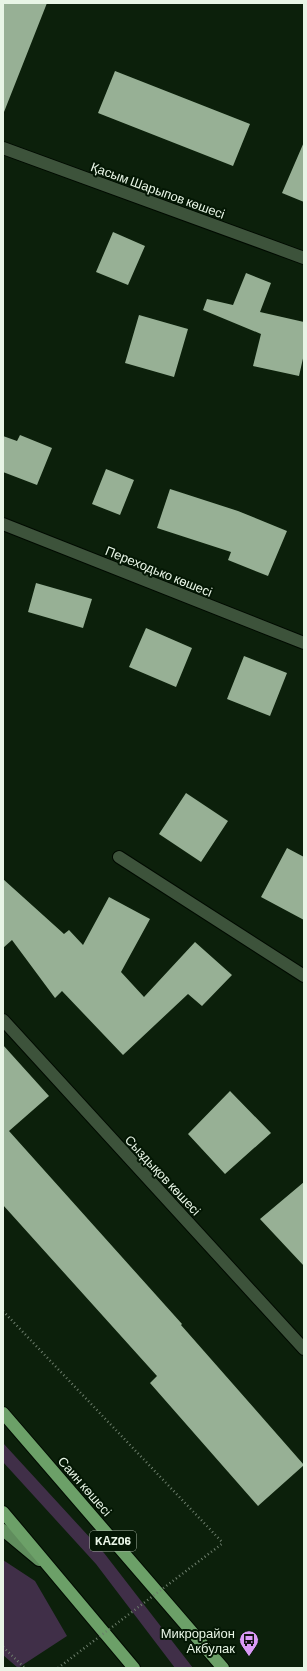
<svg xmlns="http://www.w3.org/2000/svg" width="307" height="1671" viewBox="0 0 307 1671" font-family="Barlow,sans-serif">
<style>
.green{fill:#402f48}
.building{fill:#97b095}
.lines{fill:none;stroke-linecap:round;stroke-linejoin:round}
.minor-casing{stroke:#000a00;stroke-width:14}
.tertiary-casing{stroke:#000a00;stroke-width:14}
.primary-casing{stroke:#000a00;stroke-width:14}
.trunk-casing{stroke:#000a00;stroke-width:14}
.path{stroke:#6e7f6d;stroke-width:2.5;stroke-dasharray:1 3;stroke-linecap:butt}
.minor{stroke:#3d533b;stroke-width:12}
.tertiary{stroke:#3d533b;stroke-width:12}
.primary{stroke:#608d5d;stroke-width:12}
.trunk{stroke:#6ca068;stroke-width:12}
.path-bridge{stroke:#6e7f6d;stroke-width:2.5;stroke-dasharray:1 3;stroke-linecap:butt}
.labels{text-anchor:middle;stroke-width:4;stroke-linejoin:round;paint-order:stroke}
.shield{fill:#041704;stroke:#a4b2a2;stroke-width:1}
.shield-label{font-size:12px;font-weight:bold;fill:#e8f5e6}
.street-label{font-size:13px;fill:#e8f5e6;stroke:#041704}
.poi-label{font-size:13px;fill:#e8f5e6;stroke:#041704;text-anchor:end}
</style>
<rect width="100%" height="100%" fill="#0c200b"/>
<path class="green" d="M3 1443 104 1553 193 1668H175L96 1564 3 1462Z
M3 1560 35 1581 67 1636 18 1668 3 1655Z"/>
<path class="building" d="M3 3H47L4 112H3Z
M115 71 250 124 233 166 98 113Z
M304 142V202L282 193Z
M113 232 145 246 128 285 96 272Z
M246 273 271 283 260 312 304 322V354L299 376 253 366 261 334 203 310 207 299 233 305Z
M139 315 188 329 174 377 125 363Z
M20 435 52 448 37 485 3 472V436L17 441Z
M106 469 134 480 120 515 92 504Z
M170 489 238 511 287 531 268 576 228 560 231 552 157 528Z
M36 583 92 599 83 628 28 612Z
M146 628 192 648 176 687 129 667Z
M244 656 287 673 270 716 227 699Z
M186 793 228 821 201 862 159 834Z
M287 848 304 857V920L261 897Z
M3 879 64 934 69 930 83 945 109 897 150 919 121 972 144 997 195 942 232 975 202 1006 188 994 123 1055 62 991 55 998 12 940 3 948Z
M3 1045 49 1096 9 1131 182 1324 181 1325 304 1465 258 1506 150 1383 157 1376 3 1205Z
M230 1091 271 1133 225 1174 188 1134Z
M304 1182V1266L260 1219Z"/>
<g class="lines">
<g class="minor-casing">
<path id="minor" d="M3 524 304 643
M119 857 304 976
M3 1020 304 1349"/>
</g>
<g class="tertiary-casing">
<path id="tertiary" d="M3 148 304 258"/>
</g>
<g class="primary-casing">
<path id="primary" d="M3 1530 39 1560"/>
</g>
<g class="trunk-casing">
<path id="trunk" d="M3 1413 223 1668
M3 1512 134 1668"/>
</g>
<path class="path" d="M3 1311 223 1543
M3 1647 25 1668"/>
<use href="#minor" class="minor"/>
<use href="#tertiary" class="tertiary"/>
<use href="#primary" class="primary"/>
<use href="#trunk" class="trunk"/>
<path class="path-bridge" d="M58 1668 223 1543"/>
</g>
<defs>
<g id="bus-pin" transform="scale(1)"><path d="M0 17L-7.5 6A9.5 9.5 0 1 1 7.5 6Z" fill="#da9af6" stroke="#041704"/><path d="M-5-6H5V4H4V6H2V4H-2V6H-4V4H-5ZM-3.5-4V0h7V-4ZM-3.5 1.2v1.5H-2V1.2ZM2 1.2v1.5H3.5V1.2Z" fill="#111"/></g>
</defs>
<g fill-rule="evenodd">
<use href="#bus-pin" x="249" y="1640"/>
</g>
<g class="labels">
<rect class="shield" x="90" y="1531" width="46" height="20" rx="3"/>
<g class="shield-label">
<text x="113" y="1545">KАZ06</text>
</g>
<g class="street-label">
<text transform="translate(158 190) rotate(20)" y="5">Қасым Шарыпов көшесі</text>
<text transform="translate(159 571) rotate(22)" y="5">Переходько көшесі</text>
<text transform="translate(163 1175) rotate(47)" y="5">Сыздықов көшесі</text>
<text transform="translate(85 1486) rotate(49)" y="5">Саин көшесі</text>
</g>
<g class="poi-label">
<text x="235" y="1638">Микрорайон<tspan x="235" dy="15">Акбулак</tspan></text>
</g>
</g>
<rect width="307" height="1671" fill="none" stroke="#e8f5e6" stroke-width="8"/>
</svg>
